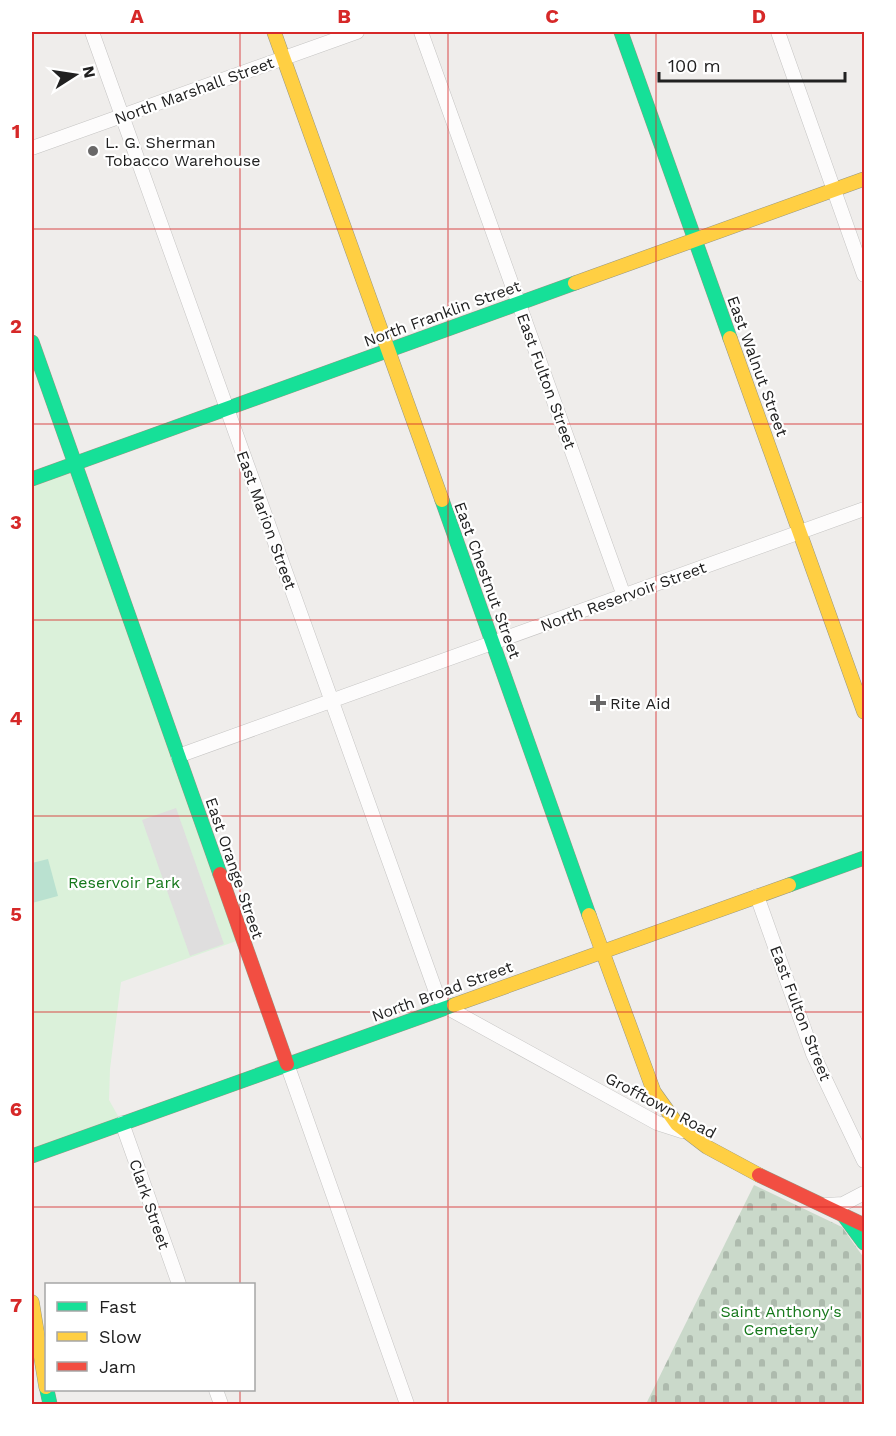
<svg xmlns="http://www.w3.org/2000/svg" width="896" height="1436" viewBox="0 0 896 1436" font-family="'Work Sans',sans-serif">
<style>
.cemetery{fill:url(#cemetery-stones)}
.park{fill:#dbf1da}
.pitch{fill:#bae1d0}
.parking{fill:#dfdede}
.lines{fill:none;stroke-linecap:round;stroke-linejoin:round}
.street-casing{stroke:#c5c4c3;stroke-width:15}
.fast-casing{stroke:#979784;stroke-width:15}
.slow-casing{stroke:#979784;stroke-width:15}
.jam-casing{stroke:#979784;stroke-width:15}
.street{stroke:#fdfcfc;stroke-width:14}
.fast{stroke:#16e098;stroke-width:14}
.slow{stroke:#ffcf43;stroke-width:14}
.jam{stroke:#f24e42;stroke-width:14}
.grid{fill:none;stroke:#d62828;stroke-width:1.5;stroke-opacity:0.55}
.poi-dot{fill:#696868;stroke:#fff;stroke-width:2}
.labels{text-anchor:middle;stroke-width:4.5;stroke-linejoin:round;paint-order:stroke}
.street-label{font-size:16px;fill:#212121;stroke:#fff}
.poi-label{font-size:16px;fill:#212121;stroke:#fff;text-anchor:start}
.park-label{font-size:16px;fill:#16781b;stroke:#fff}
.neatline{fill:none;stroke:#d62828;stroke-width:2}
.grid-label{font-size:20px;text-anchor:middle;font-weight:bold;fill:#d62828}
</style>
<defs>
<pattern id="cemetery-stones" width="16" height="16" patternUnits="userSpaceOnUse" patternTransform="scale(1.5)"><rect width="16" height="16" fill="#cad9ca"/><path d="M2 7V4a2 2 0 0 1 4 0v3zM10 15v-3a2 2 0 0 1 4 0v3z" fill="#adbaad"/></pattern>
</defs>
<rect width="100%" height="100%" fill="#efedeb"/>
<path class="cemetery" d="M754 1185 842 1227 864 1258V1404H646Z"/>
<path class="park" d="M74 463 242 939 121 982 110 1069 109 1100 122 1123 32 1156V479Z"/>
<path class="pitch" d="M48 859 58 896 32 903V863Z"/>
<path class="parking" d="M176 808 224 944 190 956 142 820Z"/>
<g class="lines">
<g class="street-casing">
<path id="street" d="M92 32 436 992 446 1007 657 1123 682 1131
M421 32 624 596
M778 32 864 275
M32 148 357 32
M178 756 864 509
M757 896 813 1054 864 1161
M287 1064 407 1404
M122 1123 179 1284
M826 1205 843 1204 864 1193
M216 1390 221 1404"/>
</g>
<g class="fast-casing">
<path id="fast" d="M621 32 730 338
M32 342 220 874
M32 479 575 283
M442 500 589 915
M789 885 864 858
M32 1156 454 1005
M844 1216 864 1243
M47 1390 50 1404"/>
</g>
<g class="slow-casing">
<path id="slow" d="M274 32 442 500
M575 283 864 179
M730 338 864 712
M589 915 654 1092 677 1124 707 1147 759 1175
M454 1005 789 885
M32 1302 46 1387"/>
</g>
<g class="jam-casing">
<path id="jam" d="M220 874 287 1064
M759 1175 864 1225"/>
</g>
<use href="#street" class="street"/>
<use href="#fast" class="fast"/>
<use href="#slow" class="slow"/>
<use href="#jam" class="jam"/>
</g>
<path class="grid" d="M240 32V1284M448 32V1404M656 32V1404M32 229H864M32 424H864M32 620H864M32 816H864M32 1012H864M32 1207H864M240 1390V1404"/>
<g class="poi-dot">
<circle cx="93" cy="151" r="6"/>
<path d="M595 694h6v6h6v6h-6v6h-6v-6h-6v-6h6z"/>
</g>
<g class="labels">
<g class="street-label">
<text transform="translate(194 90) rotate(-20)" y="6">North Marshall Street</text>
<text transform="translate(442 313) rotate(-20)" y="6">North Franklin Street</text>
<text transform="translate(758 366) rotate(70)" y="6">East Walnut Street</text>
<text transform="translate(547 381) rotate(70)" y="6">East Fulton Street</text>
<text transform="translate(267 520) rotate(70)" y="6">East Marion Street</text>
<text transform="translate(488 580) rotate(70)" y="6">East Chestnut Street</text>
<text transform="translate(623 596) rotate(-20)" y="6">North Reservoir Street</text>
<text transform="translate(235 868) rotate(71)" y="6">East Orange Street</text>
<text transform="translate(442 991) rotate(-20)" y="6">North Broad Street</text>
<text transform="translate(801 1013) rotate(69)" y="6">East Fulton Street</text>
<text transform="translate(661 1105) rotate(28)" y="6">Grofftown Road</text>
<text transform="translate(150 1204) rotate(71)" y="6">Clark Street</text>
</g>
<g class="poi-label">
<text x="105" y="148">L. G. Sherman<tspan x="105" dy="18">Tobacco Warehouse</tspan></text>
<text x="610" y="709">Rite Aid</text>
</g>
<g class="park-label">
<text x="124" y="888">Reservoir Park</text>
<text x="781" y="1317">Saint Anthony's<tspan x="781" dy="18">Cemetery</tspan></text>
</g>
</g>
<rect width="896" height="1436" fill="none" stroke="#ffffff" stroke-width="66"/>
<rect x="45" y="1283" width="210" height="108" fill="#ffffff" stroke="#a6a6a6" stroke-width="1.5"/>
<rect x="57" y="1302" width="30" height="9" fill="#16e098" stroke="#a6a6a6" stroke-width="1.5"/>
<text x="99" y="1313" font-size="18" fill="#212121">Fast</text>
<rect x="57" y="1332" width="30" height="9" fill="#ffcf43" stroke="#a6a6a6" stroke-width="1.5"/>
<text x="99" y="1343" font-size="18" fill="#212121">Slow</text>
<rect x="57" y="1362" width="30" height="9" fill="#f24e42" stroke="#a6a6a6" stroke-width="1.5"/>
<text x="99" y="1373" font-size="18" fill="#212121">Jam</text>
<g transform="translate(75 75) rotate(78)" stroke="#ffffff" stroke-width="4.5" paint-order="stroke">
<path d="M0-4.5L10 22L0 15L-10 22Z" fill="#212121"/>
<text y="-9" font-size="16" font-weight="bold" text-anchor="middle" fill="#212121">N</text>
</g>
<path d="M659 72v9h186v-9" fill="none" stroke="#212121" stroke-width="3"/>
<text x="668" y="72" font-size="18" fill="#212121" stroke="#ffffff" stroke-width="4.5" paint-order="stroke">100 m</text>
<rect x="33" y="33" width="830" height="1370" class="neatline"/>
<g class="grid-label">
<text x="137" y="23">A</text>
<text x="344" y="23">B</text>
<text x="552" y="23">C</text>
<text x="759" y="23">D</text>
<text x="16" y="138">1</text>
<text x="16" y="333">2</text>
<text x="16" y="529">3</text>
<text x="16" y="725">4</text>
<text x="16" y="921">5</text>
<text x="16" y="1116">6</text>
<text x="16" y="1312">7</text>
</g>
</svg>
